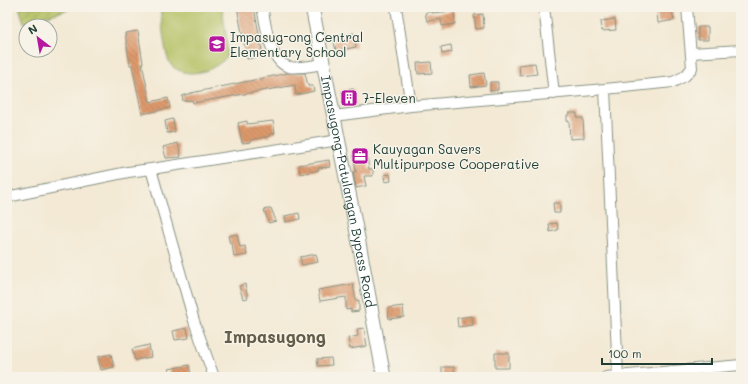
<svg xmlns="http://www.w3.org/2000/svg" width="748" height="384" viewBox="0 0 748 384" font-family="Mali,sans-serif">
<style>
.garden{fill:url(#garden-furrows);stroke:#687e4a}
.pitch{fill:#b2bf61;stroke:#687e4a}
.building{fill:url(#building-back-hatch)}
.lines{fill:none;stroke-linecap:round;stroke-linejoin:round}
.minor-casing{stroke:#899384;stroke-width:12}
.major-casing{stroke:#899384;stroke-width:15}
.minor{stroke:#fff;stroke-width:10}
.major{stroke:#fff;stroke-width:13}
.labels{text-anchor:middle;stroke-width:3;stroke-linejoin:round;paint-order:stroke}
.poi-label{font-size:13px;fill:#1f3d34;stroke:#f7f3e8;text-anchor:start}
.street-label{font-size:13px;fill:#1f3d34;stroke:#f7f3e8}
.district-label{font-size:17px;font-weight:bold;fill:#625d48;stroke:#f7f3e8}
</style>
<defs>
<pattern id="garden-furrows" width="10" height="10" patternUnits="userSpaceOnUse"><rect width="10" height="10" fill="#b2bf61"/><path d="M-1 1l2-2M0 10L10 0M9 11l2-2" fill="none" stroke="#909c51"/></pattern>
<pattern id="building-back-hatch" width="6" height="6" patternUnits="userSpaceOnUse"><rect width="6" height="6" fill="#dd996c"/><path d="M-1 5l2 2M0 0l6 6M5-1l2 2" fill="none" stroke="#b37e5a"/></pattern>
</defs>
<rect width="100%" height="100%" fill="#f7f3e8"/>
<filter id="ink" filterUnits="userSpaceOnUse"><feTurbulence type="fractalNoise" baseFrequency=".025" numOctaves="2"/><feDisplacementMap in="SourceGraphic" scale="8" xChannelSelector="R" yChannelSelector="G"/><feConvolveMatrix kernelMatrix="1 2 1 2 8 2 1 2 1" color-interpolation-filters="sRGB"/></filter>
<filter id="wash" filterUnits="userSpaceOnUse"><feTurbulence type="fractalNoise" baseFrequency=".012" numOctaves="4" result="noise"/><feDisplacementMap in="SourceGraphic" scale="16" xChannelSelector="R" yChannelSelector="G"/><feGaussianBlur stdDeviation="0.9" result="paint"/><feColorMatrix in="noise" values="0 0 0 0 0 0 0 0 0 0 0 0 0 0 0 0 0 1.4 0 .05"/><feComposite in="paint" operator="in"/></filter>
<g filter="url(#wash)">
<rect width="100%" height="100%" fill="#f3e9d4"/>
<path class="garden" d="M19 7H69L70 9 24 23Z"/>
<path class="pitch" d="M160 7H222L227 41V57C216 67 206 73 191 73 184 73 176 70 171 65 164 56 162 20 160 7Z"/>
<g id="blocks">
<path class="building" d="M237 7H254L263 56 247 59Z
M672 10 674 20 658 23 657 12Z
M432 11V13L454 11 455 24 442 26 441 19 427 21 425 13Z
M483 14 484 28 476 29 474 15Z
M615 19 616 30 602 31 601 21Z
M698 27H708V40H698Z
M138 31 143 63H142L150 102 168 98 170 108 142 114 132 65H130L125 33Z
M354 33 356 47 336 51 333 37Z
M451 45 452 52 442 54 441 47Z
M431 62 432 73 418 74 417 63Z
M535 63 537 74 520 76 519 65Z
M288 73H305L308 86H313L314 91 296 95 295 85 193 103 192 100 183 101 182 96 191 93Z
M484 73 486 85 471 87 470 75Z
M490 82H498V90L490 91Z
M353 89 356 104 345 106 342 91Z
M569 113H577V118H583L584 138 570 139 569 121 567 122V115H569Z
M173 119 175 132 167 133 165 121Z
M247 121V124L273 121 275 133 270 134 271 136 251 140V142L242 143 238 123Z
M178 143 181 157 166 158 163 147Z
M366 150 369 169H373V176H364L366 186 356 188 353 172H356L353 152Z
M329 160 330 167 318 168 319 170 300 174 299 165Z
M390 174 391 181 385 182 384 175Z
M553 203H560V213H554Z
M271 208 276 221 269 223 264 210Z
M299 213 300 219 286 222 285 216Z
M557 223 558 230 550 232 549 224Z
M237 234 240 247 245 246 247 255 234 257 232 244H230L228 236Z
M316 254 318 262 302 265 300 257Z
M245 284 248 298 243 299 239 286Z
M353 284 356 301 359 300V311L351 312V309L346 310V297L320 301 318 290Z
M403 306 404 317 389 319 388 308Z
M472 316 473 325 458 327 457 318Z
M187 328 189 338 175 340 173 331Z
M364 328 367 346 350 349 348 338 358 336 357 329Z
M149 345 151 357 135 360 132 349Z
M495 353H509V368H495Z
M111 354 114 367 101 370 98 357Z
M331 358 332 365 318 366 317 359Z
M189 365 191 375 171 377 169 369Z
M442 367H454V377H442Z"/>
</g>
</g>
<g filter="url(#ink)">
<use href="#blocks" fill-opacity="0" stroke="#899384" stroke-width="1"/>
<g class="lines">
<g class="minor-casing">
<path id="minor" d="M262 7C266 24 269 62 289 67 298 69 315 65 324 64
M396 7 411 106
M544 7 554 94
M691 53 741 50
M605 89 618 376
M334 116 411 106 605 89 673 82 685 76 692 68 687 7
M7 197 128 172 151 169
M214 377 194 321 151 169 339 140
M606 377 741 365"/>
</g>
<g class="major-casing">
<g id="major">
<path id="s1" d="M312 7 359 243 384 377"/>
</g>
</g>
<use href="#minor" class="minor"/>
<use href="#major" class="major"/>
</g>
</g>
<defs>
<g id="school-square" transform="scale(0.9)"><rect x="-9" y="-9" width="18" height="18" rx="4" fill="#b5179e" stroke="#f7f3e8"/><path d="M0-5L7-2L0 1L-7-2ZM-4 1L0 2.5L4 1V4Q0 6-4 4Z" fill="#fff"/></g>
<g id="building-square" transform="scale(0.9)"><rect x="-9" y="-9" width="18" height="18" rx="4" fill="#b5179e" stroke="#f7f3e8"/><path d="M-4-6H4V6H1V3H-1V6H-4ZM-2.5-4.3h1.7v1.8h-1.7ZM.8-4.3h1.7v1.8H.8ZM-2.5-1h1.7V.8h-1.7ZM.8-1h1.7V.8H.8Z" fill="#fff"/></g>
<g id="office-square" transform="scale(0.9)"><rect x="-9" y="-9" width="18" height="18" rx="4" fill="#b5179e" stroke="#f7f3e8"/><path d="M-6-3h4V-5.5h4V-3h4V5H-6ZM-1-4.5V-3h2v-1.5ZM-6 0V1H6V0Z" fill="#fff"/></g>
</defs>
<g fill-rule="evenodd">
<use href="#school-square" x="217" y="44"/>
<use href="#building-square" x="349" y="98"/>
<use href="#office-square" x="360" y="156"/>
</g>
<g class="labels">
<g class="poi-label">
<text x="230" y="42">Impasug-ong Central<tspan x="230" dy="15">Elementary School</tspan></text>
<text x="362" y="103">7-Eleven</text>
<text x="373" y="154">Kauyagan Savers<tspan x="373" dy="15">Multipurpose Cooperative</tspan></text>
</g>
<g class="street-label">
<text dy="5" stroke="none"><textPath href="#s1" startOffset="188">Impasugong-Patulangan Bypass Road</textPath></text>
</g>
<g class="district-label">
<text x="275" y="343">Impasugong</text>
</g>
</g>
<rect width="748" height="384" fill="none" stroke="#f7f3e8" stroke-width="24"/>
<g transform="translate(38 38) rotate(329)"><circle r="19" fill="#f7f3e8" stroke="#a1aaa0"/>
<path d="M0-3L7 15L0 10L-7 15Z" fill="#b5179e"/>
<text y="-6" font-size="11" font-weight="bold" text-anchor="middle" fill="#1f3d34">N</text>
</g>
<path d="M602 358v6h110v-6" fill="none" stroke="#1f3d34" stroke-width="2"/>
<text x="608" y="358" font-size="12" fill="#1f3d34" stroke="#f7f3e8" stroke-width="3" paint-order="stroke">100 m</text>
</svg>
